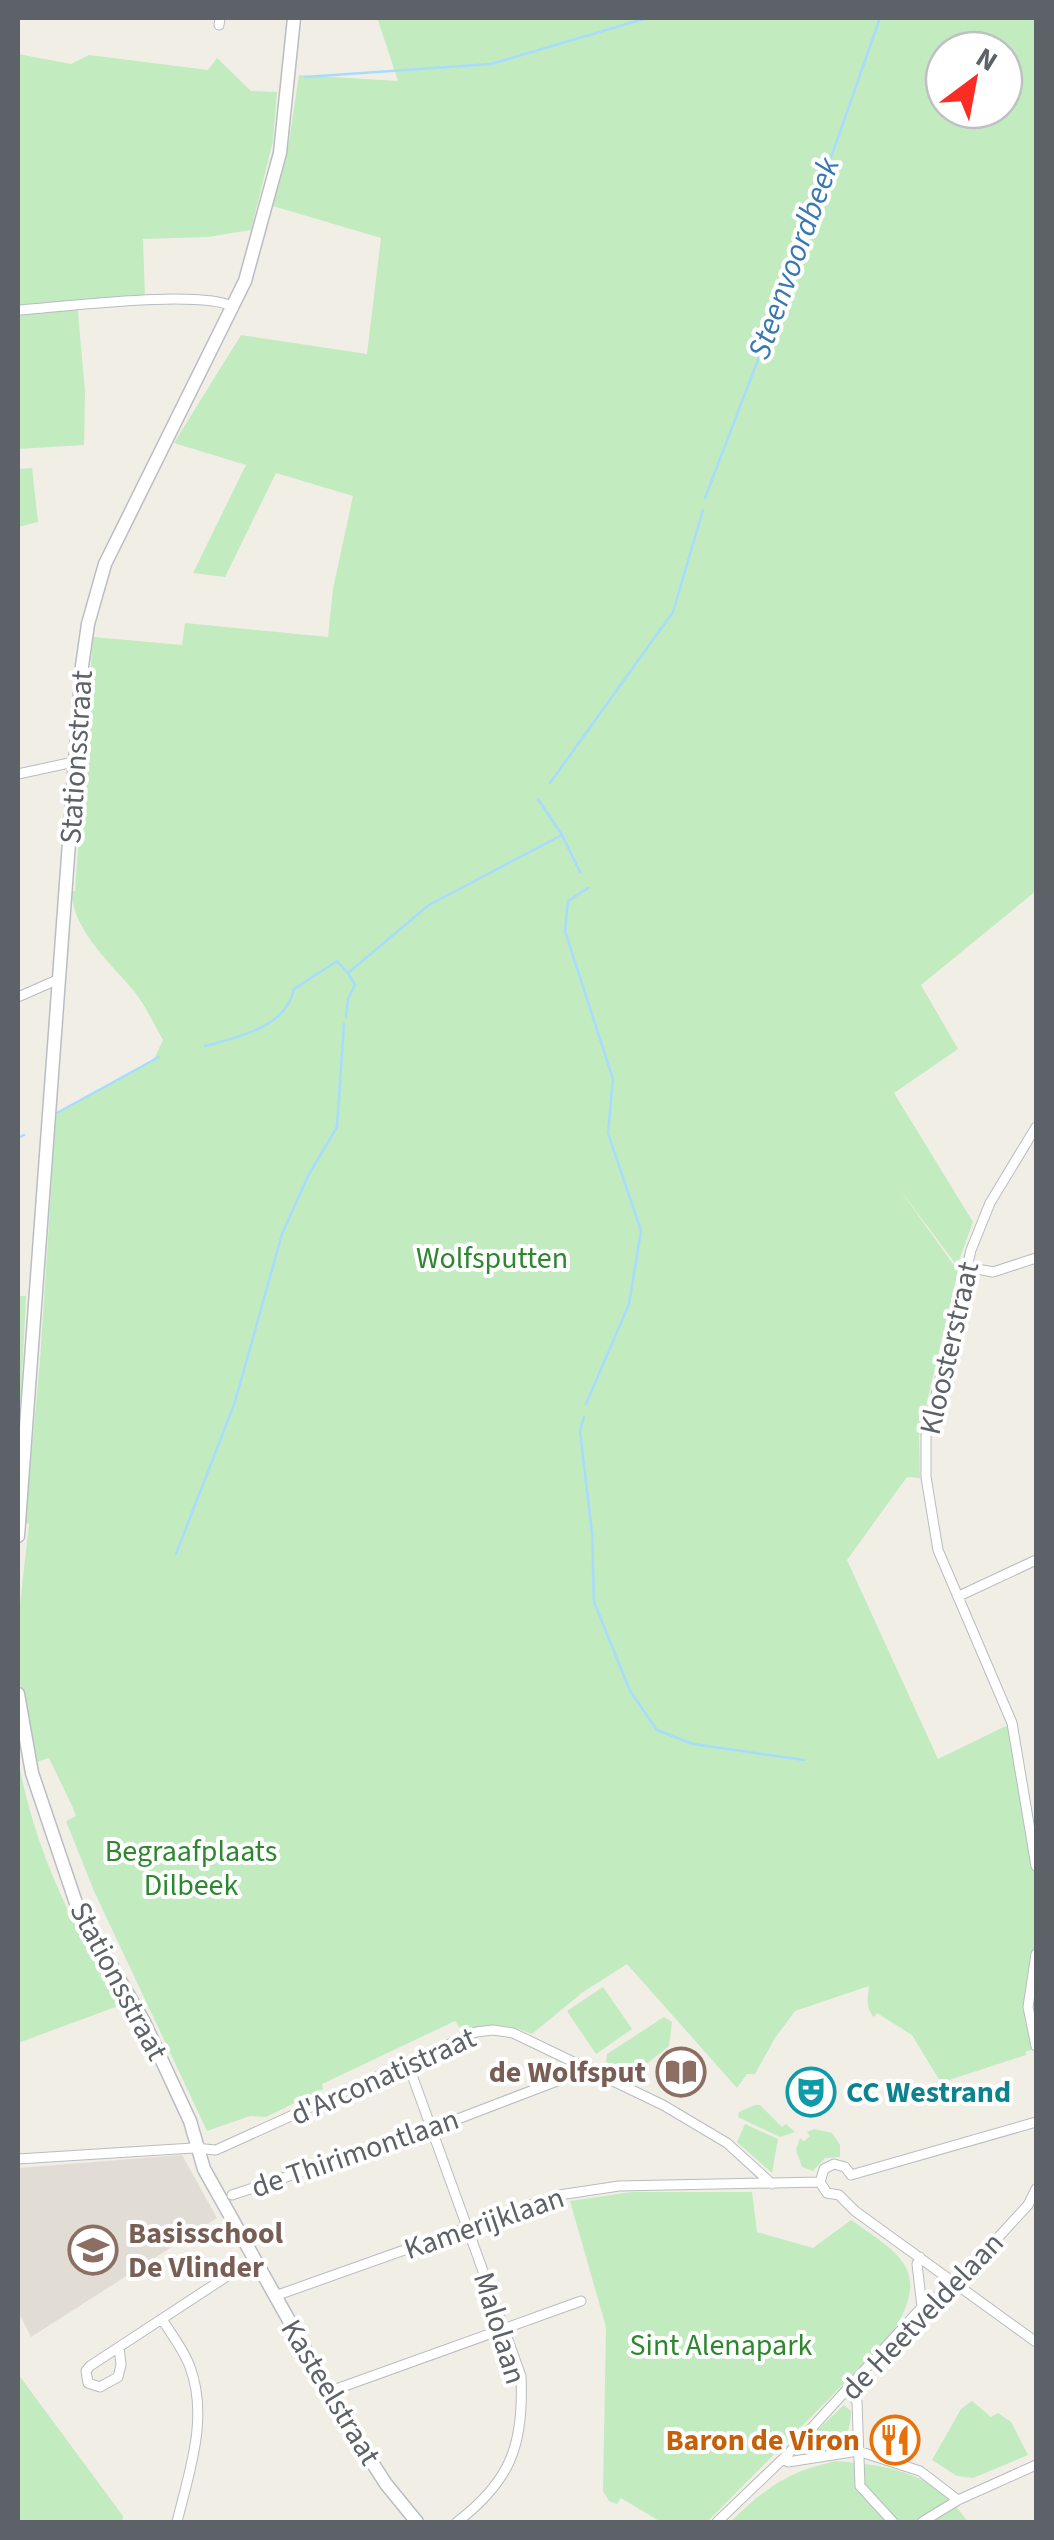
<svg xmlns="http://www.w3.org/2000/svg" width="1054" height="2540" viewBox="0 0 1054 2540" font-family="'Source Sans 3',sans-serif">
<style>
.education{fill:#e1ddd5}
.green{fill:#c2ebc0;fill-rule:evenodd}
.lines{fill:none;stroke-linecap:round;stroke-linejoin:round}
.stream{stroke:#a8dcff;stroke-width:2.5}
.street-casing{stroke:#b8bcc1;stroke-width:11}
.secondary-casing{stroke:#b9bdc3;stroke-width:15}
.street{stroke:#fff;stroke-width:9}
.secondary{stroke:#fff;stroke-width:12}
.labels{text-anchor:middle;stroke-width:8;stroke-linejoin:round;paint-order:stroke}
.street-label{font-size:30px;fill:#5d6268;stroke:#fff}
.park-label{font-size:30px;fill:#2d872e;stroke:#fff}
.education-label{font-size:30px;font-weight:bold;fill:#785e54;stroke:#fff;text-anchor:end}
.culture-label{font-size:30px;font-weight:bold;fill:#0d838f;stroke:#fff;text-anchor:start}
.food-label{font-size:30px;font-weight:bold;fill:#c56008;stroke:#fff;text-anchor:end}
.water-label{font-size:32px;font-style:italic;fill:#3778b2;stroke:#fff}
</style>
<rect width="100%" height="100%" fill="#f1eee6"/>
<path class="education" d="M182 2155 217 2218 31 2337 18 2311V2168Z"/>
<path class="green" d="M386 18H1036V891L921 985 958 1049 894 1093 973 1222 957 1266 898 1187 958 1271 919 1436 920 1478 907 1477 847 1560 938 1759 1012 1723 1036 1867V1954L1028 2007 1036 2048 1026 2052V2055L943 2082 940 2081 912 2035 877 2013 874 2017C865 2007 868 1997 869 1986L795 2011 775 2038 755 2074H747L737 2088 627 1964 583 1992 532 2034C506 2023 489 2023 463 2032L455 2021 322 2084 323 2089 266 2117 250 2116 207 2131 94 1891 66 1821 76 1816 73 1808 49 1758 36 1762 18 1672V1622L29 1524 25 1523 40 1361 56 1115 154 1059 163 1040C154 1024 145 1005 134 991 113 966 70 927 72 891H75L93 637 182 645 185 623 328 637 333 589 353 496 276 473 225 577 193 573 246 465 174 443 241 335 367 354 381 238 273 206 287 155 299 75 398 81 378 20ZM944 50H1004V110H944Z
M18 54 71 64 89 55 208 70 217 58 251 91 277 92 273 141 251 230 208 237 143 239 145 298 77 302 85 391 84 445 18 449Z
M18 458 19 469 32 468 38 522 18 527Z
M18 1296H26L18 1457Z
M18 1759C34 1848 73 1930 121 2005L18 2043Z
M603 1987 632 2029 596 2054 567 2011Z
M664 2017 672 2022 669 2046 634 2074 606 2062 607 2054Z
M755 2105H760L782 2127 786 2124 795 2132 780 2137 738 2117 739 2112Z
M745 2124 778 2139 772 2173 737 2142Z
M815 2129 832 2133 840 2145V2157L825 2158 813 2171 802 2167 796 2150 800 2138 804 2141 810 2136 807 2132Z
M632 2192H752L757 2232 813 2248 851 2220C906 2258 931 2272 890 2337L707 2522H661L621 2498 617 2504 609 2501 603 2491 606 2327 570 2201Z
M18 2374 123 2516 122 2522H18Z
M972 2401 991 2417 998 2413 1011 2422 1028 2455 973 2478 957 2476 932 2460 961 2409Z
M844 2405 851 2411C849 2444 839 2456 805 2451V2442Z
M836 2461C892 2466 934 2472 968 2522H730C766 2488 786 2472 836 2461Z"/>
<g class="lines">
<path class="stream" d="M305 77 491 64 647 18
M705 498 782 297 880 18
M550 783 673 612 703 510
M563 837 580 872
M346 1017 348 999 355 985 348 973
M205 1046C238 1037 286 1028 294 989L337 961 348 973 429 905 562 835 538 799
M57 1113 159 1057
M18 1138 24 1135
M586 1404 629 1304 641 1231 608 1133 613 1079 565 931 568 901 588 888
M584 1417 580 1431 592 1533 594 1602 630 1691 657 1730 693 1744 804 1760
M176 1554 235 1402 282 1234 308 1176 337 1127 344 1024"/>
<g class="street-casing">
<path id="street" d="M219 25 220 18
M18 310C63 307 199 289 234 307
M18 774 78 761
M18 997 59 979
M1036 1127 990 1203 971 1250 926 1436V1477L938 1550 1012 1723 1036 1866
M965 1271 972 1268 993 1272 1036 1258
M959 1596 1036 1560
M1036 1954 1028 2007 1036 2046
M408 2064 521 2376C524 2443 512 2480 457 2522
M18 2159 193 2148 216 2150 476 2032 493 2030 513 2033 663 2105 727 2143 772 2184
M851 2175 1036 2122
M820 2182 824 2169 834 2164 845 2167 851 2175
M820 2182 827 2193 839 2195
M232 2195 442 2125 591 2068
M839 2195 855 2211 1036 2342
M920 2257 917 2264 922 2307
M275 2296 559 2195 619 2186 820 2182
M162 2319C171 2334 184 2350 190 2367 209 2418 189 2472 177 2522
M119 2347 121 2365 118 2377 100 2387 88 2383 86 2371 90 2366 238 2269 247 2274 261 2270
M849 2390 857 2402 860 2486 893 2522
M328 2392 581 2301
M783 2459 788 2462 858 2451 920 2471 958 2500
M717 2522 788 2454 922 2307 956 2283 1028 2205 1036 2189
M922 2522 958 2500 1036 2465"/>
</g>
<g class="secondary-casing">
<path id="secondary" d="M18 1536 82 666 88 624 105 564 245 281 280 153 294 18
M18 1694 32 1773 77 1906 144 2022 190 2121 204 2169 346 2422 386 2484 417 2522"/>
</g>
<use href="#street" class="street"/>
<use href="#secondary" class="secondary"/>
</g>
<defs>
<g id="library-ring" transform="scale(2.5)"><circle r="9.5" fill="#fff" stroke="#8d6e63" stroke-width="1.5"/><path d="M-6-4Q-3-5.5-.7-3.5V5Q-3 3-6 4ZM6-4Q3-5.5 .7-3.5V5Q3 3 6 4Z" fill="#8d6e63"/></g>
<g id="theatre-ring" transform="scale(2.5)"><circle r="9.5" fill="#fff" stroke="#0f9aa8" stroke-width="1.5"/><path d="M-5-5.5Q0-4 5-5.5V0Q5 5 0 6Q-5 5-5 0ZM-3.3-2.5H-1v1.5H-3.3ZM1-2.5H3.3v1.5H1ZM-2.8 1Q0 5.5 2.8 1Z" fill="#0f9aa8"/></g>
<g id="school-ring" transform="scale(2.5)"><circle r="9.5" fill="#fff" stroke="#8d6e63" stroke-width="1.5"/><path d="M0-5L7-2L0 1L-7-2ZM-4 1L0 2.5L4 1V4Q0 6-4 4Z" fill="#8d6e63"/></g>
<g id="restaurant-ring" transform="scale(2.5)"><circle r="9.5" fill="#fff" stroke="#e8710a" stroke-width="1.5"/><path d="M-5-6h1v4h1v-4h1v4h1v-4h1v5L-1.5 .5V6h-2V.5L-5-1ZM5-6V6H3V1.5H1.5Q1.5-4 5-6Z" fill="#e8710a"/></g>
</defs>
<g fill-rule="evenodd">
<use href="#library-ring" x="681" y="2072"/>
<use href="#theatre-ring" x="811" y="2092"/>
<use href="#school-ring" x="93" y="2250"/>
<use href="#restaurant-ring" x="895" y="2440"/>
</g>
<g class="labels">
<g class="street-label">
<text transform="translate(76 757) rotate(-86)" y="10">Stationsstraat</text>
<text transform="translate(949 1348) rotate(-77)" y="10">Kloosterstraat</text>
<text transform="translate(119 1981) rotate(62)" y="10">Stationsstraat</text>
<text transform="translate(383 2076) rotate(-24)" y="10">d'Arconatistraat</text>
<text transform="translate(355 2153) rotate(-19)" y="10">de Thirimontlaan</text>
<text transform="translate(484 2223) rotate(-19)" y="10">Kamerijklaan</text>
<text transform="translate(922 2316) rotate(-46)" y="10">de Heetveldelaan</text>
<text transform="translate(500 2328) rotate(73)" y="10">Malolaan</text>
<text transform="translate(331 2392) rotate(59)" y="10">Kasteelstraat</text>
</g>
<g class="park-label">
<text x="492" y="1268">Wolfsputten</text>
<text x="191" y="1861">Begraafplaats<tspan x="191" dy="34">Dilbeek</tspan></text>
<text x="721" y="2355">Sint Alenapark</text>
</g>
<g class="education-label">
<text x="646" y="2082">de Wolfsput</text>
<text x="128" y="2243" text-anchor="start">Basisschool<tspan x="128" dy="34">De Vlinder</tspan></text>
</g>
<g class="culture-label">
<text x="846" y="2102">CC Westrand</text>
</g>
<g class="food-label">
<text x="860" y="2450">Baron de Viron</text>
</g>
<g class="water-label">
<text transform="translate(793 258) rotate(-70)" y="11">Steenvoordbeek</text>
</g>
</g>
<rect width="1054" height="2540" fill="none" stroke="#5d6268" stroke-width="40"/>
<g transform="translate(974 80) rotate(32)"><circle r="48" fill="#ffffff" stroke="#bec0c3" stroke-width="2.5"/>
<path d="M0-8L18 38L0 25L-18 38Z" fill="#fa2c23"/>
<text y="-15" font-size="28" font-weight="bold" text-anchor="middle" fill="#5d6268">N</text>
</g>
</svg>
